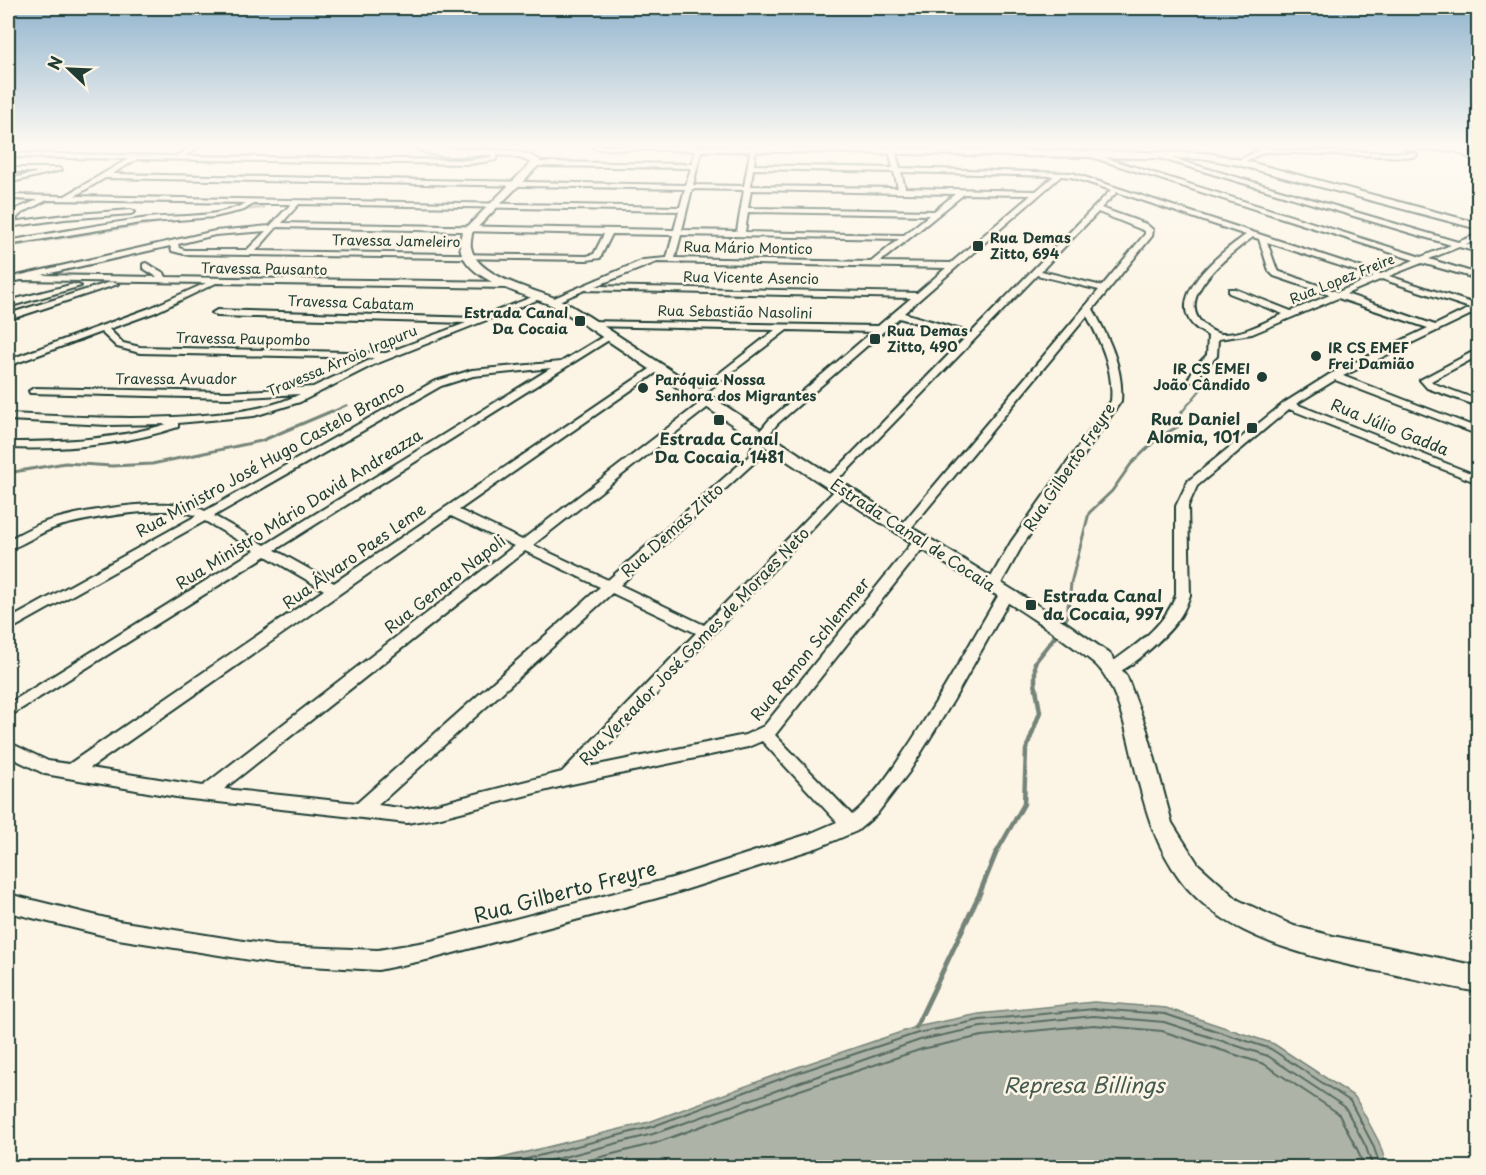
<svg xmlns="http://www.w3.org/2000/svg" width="1486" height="1175" viewBox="0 0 1486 1175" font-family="'Playpen Sans',sans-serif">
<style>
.water{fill:#aeb3a7;stroke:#758479;stroke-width:1.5}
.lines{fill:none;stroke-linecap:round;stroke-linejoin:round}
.shore{stroke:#586c62;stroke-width:2}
.stream-far3{stroke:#758479;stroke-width:2}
.stream-far2{stroke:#758479;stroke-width:3}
.stream-far1{stroke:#758479;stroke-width:4.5}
.stream{stroke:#758479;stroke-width:5}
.canal{fill:#aeb3a7;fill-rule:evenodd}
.minor-casing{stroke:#1f3d34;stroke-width:4}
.major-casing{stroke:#1f3d34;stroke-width:4}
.minor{fill:#fcf5e5;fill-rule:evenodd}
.major{fill:#fcf5e5;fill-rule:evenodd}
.poi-dot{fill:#1f3d34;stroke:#fcf5e5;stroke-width:2}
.labels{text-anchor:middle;stroke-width:5;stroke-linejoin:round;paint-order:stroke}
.far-poi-label{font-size:14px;font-weight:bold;fill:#1f3d34;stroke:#fcf5e5;text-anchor:start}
.far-street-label{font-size:14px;fill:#1f3d34;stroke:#fcf5e5}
.poi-label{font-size:16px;font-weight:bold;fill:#1f3d34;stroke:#fcf5e5;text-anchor:end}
.street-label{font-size:16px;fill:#1f3d34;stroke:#fcf5e5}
.near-street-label{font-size:20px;fill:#1f3d34;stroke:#fcf5e5}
.near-water-label{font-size:21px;font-style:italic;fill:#435a51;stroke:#fcf5e5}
</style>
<rect width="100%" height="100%" fill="#fcf5e5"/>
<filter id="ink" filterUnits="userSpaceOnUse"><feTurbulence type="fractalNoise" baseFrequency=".0167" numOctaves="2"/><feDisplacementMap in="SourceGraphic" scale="12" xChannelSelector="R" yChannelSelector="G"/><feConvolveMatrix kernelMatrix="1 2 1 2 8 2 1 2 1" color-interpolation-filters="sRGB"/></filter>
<g filter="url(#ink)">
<path class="water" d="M1094 1002 1166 1008 1274 1044 1355 1097 1379 1142 1387 1167H466L649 1122 789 1070 916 1027 979 1014Z"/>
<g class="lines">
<path class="shore" d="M491 1168 651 1127 791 1075 918 1033 980 1020 1094 1009 1165 1014 1271 1049 1350 1101 1373 1145 1381 1168
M521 1168 653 1134 920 1040 981 1027 1094 1016 1164 1022 1268 1056 1345 1107 1366 1147 1373 1168
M558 1168 656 1143 797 1091 922 1049 982 1036 1094 1025 1162 1031 1264 1064 1338 1113 1358 1151 1364 1168"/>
<path class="stream-far3" d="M329 413 347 405
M1181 413 1202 388"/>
<path class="stream-far2" d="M8 473 65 463 112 466 152 464 261 441 332 411
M1069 606 1071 583 1089 513 1112 491 1131 464 1159 437 1179 426 1182 411"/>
<path class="stream-far1" d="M1063 624 1068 614 1069 604
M995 855 1024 804 1026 750 1040 712 1035 683V662L1058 633"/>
<path class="stream" d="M916 1027 979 895 996 853"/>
<path class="canal" d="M261 205 265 207 264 209 229 213 225 211Z
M165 218H168V222L8 248V244Z"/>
<g class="minor-casing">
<path id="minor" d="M193 146H200L185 156 470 160 491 157 492 153 495 151 498 153 496 160 470 164 137 159 112 174 686 185 691 168 537 166 534 164 537 162 692 164 696 148 699 146 702 148 693 185 744 186 751 147 756 148 754 165 893 168 889 150 892 146H898L895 150 900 168 1072 173 1381 274 1414 260 1085 155 1087 152 1421 257 1451 245 1152 156 1154 153 1458 242 1478 234V239L1466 244 1478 248V252L1459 247 1429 259 1478 274V279L1422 263 1389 276 1478 305V311L1343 376 1478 428V432H1471L1335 380 1296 404 1478 476V483L1289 409 1197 486 1188 506 1190 595C1187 604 1183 613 1177 621 1168 634 1122 679 1107 674L1105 670 1107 666C1134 646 1164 628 1176 595V506L1188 481 1284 403 1330 374 1428 328 1338 298 1252 334 1218 339 1217 356 1202 371 1197 382H1189L1188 380 1194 368 1207 355 1208 336C1204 333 1197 329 1193 325 1166 294 1224 250 1246 235L1117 192 1101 208 1146 224 1153 230 1152 236 1093 309C1108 337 1124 368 1121 401L1022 546 998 589H988L986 586 1011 542 1111 401C1114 371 1101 342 1087 316L907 533H899L897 530 1099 290 1037 275 845 473 831 482H823L821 480 837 469 966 337 899 318 777 424 766 438 758 459 620 585 704 625 838 487H846L848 490 588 767 745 735 764 726 916 538H926L927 541 926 544 775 735 852 815C876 795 894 767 912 740 944 691 971 641 1001 591H1011L1013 594 953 701 909 772 876 815 857 831 819 847 672 894 431 959 378 970 276 964 118 939 8 912V894L118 921 276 946 378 950 431 941 672 878 809 834 837 822 762 741 748 747 567 785 437 818 407 823 182 798 45 774 8 756V742L48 761 69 764 324 590 266 556 8 717V704L255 550 205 521 8 631V620L196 516C173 503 80 519 54 528 38 533 23 546 8 549V540C20 533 32 527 45 522 79 511 174 494 205 511L433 382 472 370 561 362 609 333 612 334V338L275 550 334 583 656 365 660 366V370L459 510 522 540 704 400H712V404L533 545 608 580 749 456 755 437 769 420 872 332 787 330 698 398 694 397V393L775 330 590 326 587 325V321L878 326 911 298 585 290 554 303 547 301 643 260 667 258 673 235 612 234 600 258 587 260 184 254 172 251 170 246 42 275 157 277 143 268V264L146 263 164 273 166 277 507 282 511 285 507 288 216 283 156 312 109 329 123 343 140 347 386 353 466 323 217 316 212 313 217 310 478 318 535 296 542 298 373 365 300 402 254 416 178 423V427C123 445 65 450 8 448V442C62 442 115 440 167 424L108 425 8 420V414C77 417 146 421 216 414 245 411 274 407 300 394L228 398 30 393 29 391 34 388 228 392 313 387 374 358 140 353 117 347 101 332 8 366V360L150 308 206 283 21 280 8 283V278L215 231 270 226 291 204H253L244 210 214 217 141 223 8 245V241C52 233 96 225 141 219 174 214 215 220 246 203L47 200 22 213 12 222 65 215 131 210 135 212 131 214 65 219 8 227V218L16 209 38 200 8 199V195L65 196 128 159 8 157V153L176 156ZM753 169 894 172 898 188 751 186ZM901 172 1054 176 1036 191 905 188ZM1061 176 1071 177 1111 190 971 333 904 313ZM105 178 685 189 680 207 75 196ZM692 189 744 190 737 231 682 230ZM751 190 955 194 934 211 748 208ZM964 194 1031 195 951 263 880 262ZM299 204 679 211 674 230 282 223ZM748 212 929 215 904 235 745 232ZM1098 212 1145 231V234L1102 286 1041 271ZM277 227 604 234 594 254 587 256 256 251ZM266 231 247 250H185L179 248 178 244 215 235ZM681 235 899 239 871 262 675 258ZM1253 237 1259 239 1269 271 1274 276 1330 295 1291 311 1235 289H1229V293L1283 314C1265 322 1243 335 1222 334 1215 334 1206 327 1202 323 1174 295 1234 251 1253 237ZM1267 242 1374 277 1338 292 1280 272 1277 270ZM657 262 946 268 917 293 596 286ZM1382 279 1470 308 1435 325 1346 294ZM551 368 265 545 214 516 441 386 473 376ZM451 516 514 546 203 786 90 768ZM525 551 600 587 357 803 224 789ZM612 593 696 633 562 772 437 804 407 809 378 805Z
M1253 146 1264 148 1269 146 1271 149 1278 150 1414 153 1417 155 1414 157 1265 152 1241 163H1237V161L1259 150Z
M1407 146 1478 147V151H1466L1478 158V163L1456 151 1405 149Z
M8 168H59L62 170 8 183V179L40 172H8Z
M111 282 118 284 8 320V314Z
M74 284 81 286 8 307V301Z
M1478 349V356L1431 381 1435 384 1478 400V406L1427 388 1420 380Z"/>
</g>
<g class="major-casing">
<path id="major" d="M412 146 513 151 530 155 540 160V164L472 233C472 237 470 243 471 247 476 277 536 290 560 300 570 304 579 311 588 316L909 526 1068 624 1110 654 1127 677 1147 730 1172 823 1198 864 1238 900 1294 926 1333 936 1478 966V992C1450 987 1420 980 1392 974 1320 959 1227 942 1180 879 1156 846 1147 815 1137 776 1129 744 1119 683 1093 662 1033 614 964 577 900 535 792 466 686 393 580 322 570 316 561 309 551 305 525 294 464 281 460 246 459 242 461 236 462 232L531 163C497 144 443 168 412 146Z
M592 146H736L1207 153 1242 160 1478 223V229L1238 165 1207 159 596 149Z"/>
</g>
<use href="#minor" class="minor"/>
<use href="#major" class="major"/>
</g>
</g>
<linearGradient id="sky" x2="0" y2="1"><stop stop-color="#91b4ce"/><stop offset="0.47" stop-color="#fefaf3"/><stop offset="1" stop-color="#fefaf3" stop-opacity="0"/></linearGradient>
<rect width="1486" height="310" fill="url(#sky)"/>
<g class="poi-dot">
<rect x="972" y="240" width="12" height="12" rx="3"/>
<rect x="574" y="315" width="12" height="12" rx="3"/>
<rect x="869" y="333" width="12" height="12" rx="3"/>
<circle cx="1316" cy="356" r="6"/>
<circle cx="1262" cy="377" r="6"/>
<circle cx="643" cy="388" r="6"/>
<rect x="713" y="414" width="12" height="12" rx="3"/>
<rect x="1246" y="422" width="12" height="12" rx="3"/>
<rect x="1025" y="599" width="12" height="12" rx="3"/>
</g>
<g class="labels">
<g class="far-poi-label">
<text x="990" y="243">Rua Demas<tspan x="990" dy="16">Zitto, 694</tspan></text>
<text x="568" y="318" text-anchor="end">Estrada Canal<tspan x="568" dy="16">Da Cocaia</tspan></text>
<text x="887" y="336">Rua Demas<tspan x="887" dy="16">Zitto, 490</tspan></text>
<text x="1328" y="353">IR CS EMEF<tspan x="1328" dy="16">Frei Damião</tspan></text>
<text x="1250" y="374" text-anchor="end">IR CS EMEI<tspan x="1250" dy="16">João Cândido</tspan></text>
<text x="655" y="385">Paróquia Nossa<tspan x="655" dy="16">Senhora dos Migrantes</tspan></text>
</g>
<g class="far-street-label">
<text transform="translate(396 241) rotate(1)" y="5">Travessa Jameleiro</text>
<text transform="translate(748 248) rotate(1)" y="5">Rua Mário Montico</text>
<text transform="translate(264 269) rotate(1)" y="5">Travessa Pausanto</text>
<text transform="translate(751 278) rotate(1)" y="5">Rua Vicente Asencio</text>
<text transform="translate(1342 279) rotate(-22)" y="5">Rua Lopez Freire</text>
<text transform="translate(351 303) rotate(2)" y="5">Travessa Cabatam</text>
<text transform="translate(735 312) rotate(1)" y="5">Rua Sebastião Nasolini</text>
<text transform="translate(243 339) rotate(1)" y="5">Travessa Paupombo</text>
<text transform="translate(342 361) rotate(-23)" y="5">Travessa Arroio Irapuru</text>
<text x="176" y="384">Travessa Avuador</text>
</g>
<g class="poi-label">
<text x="1240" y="425">Rua Daniel<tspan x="1240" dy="18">Alomia, 101</tspan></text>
<text x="719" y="445" text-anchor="middle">Estrada Canal<tspan x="719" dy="18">Da Cocaia, 1481</tspan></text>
<text x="1043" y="602" text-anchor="start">Estrada Canal<tspan x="1043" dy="18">da Cocaia, 997</tspan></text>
</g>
<g class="street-label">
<text transform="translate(1390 427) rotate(22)" y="6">Rua Júlio Gadda</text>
<text transform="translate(270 459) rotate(-29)" y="6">Rua Ministro José Hugo Castelo Branco</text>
<text transform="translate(1069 467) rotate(-56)" y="6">Rua Gilberto Freyre</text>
<text transform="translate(299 509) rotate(-32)" y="6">Rua Ministro Mário David Andreazza</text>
<text transform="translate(672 530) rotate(-42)" y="6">Rua Demas Zitto</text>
<text transform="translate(913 535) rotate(33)" y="6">Estrada Canal de Cocaia</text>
<text transform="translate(354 556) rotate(-35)" y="6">Rua Álvaro Paes Leme</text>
<text transform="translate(445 584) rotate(-38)" y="6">Rua Genaro Napoli</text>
<text transform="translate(694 646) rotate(-46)" y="6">Rua Vereador José Gomes de Moraes Neto</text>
<text transform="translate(810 649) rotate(-51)" y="6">Rua Ramon Schlemmer</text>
</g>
<g class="near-street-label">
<text transform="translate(565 892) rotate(-15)" y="7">Rua Gilberto Freyre</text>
</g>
<g class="near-water-label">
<text x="1084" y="1093">Represa Billings</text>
</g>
</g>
<rect width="1486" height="1175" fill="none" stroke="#fcf5e5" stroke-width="30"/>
<rect x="15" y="15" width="1456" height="1145" fill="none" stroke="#1f3d34" stroke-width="2" filter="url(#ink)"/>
<g transform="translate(69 69) rotate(293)" stroke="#fcf5e5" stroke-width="4.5" paint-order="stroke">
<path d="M0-4.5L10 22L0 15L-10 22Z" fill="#1f3d34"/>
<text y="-9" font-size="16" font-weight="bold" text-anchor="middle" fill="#1f3d34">N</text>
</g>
</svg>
